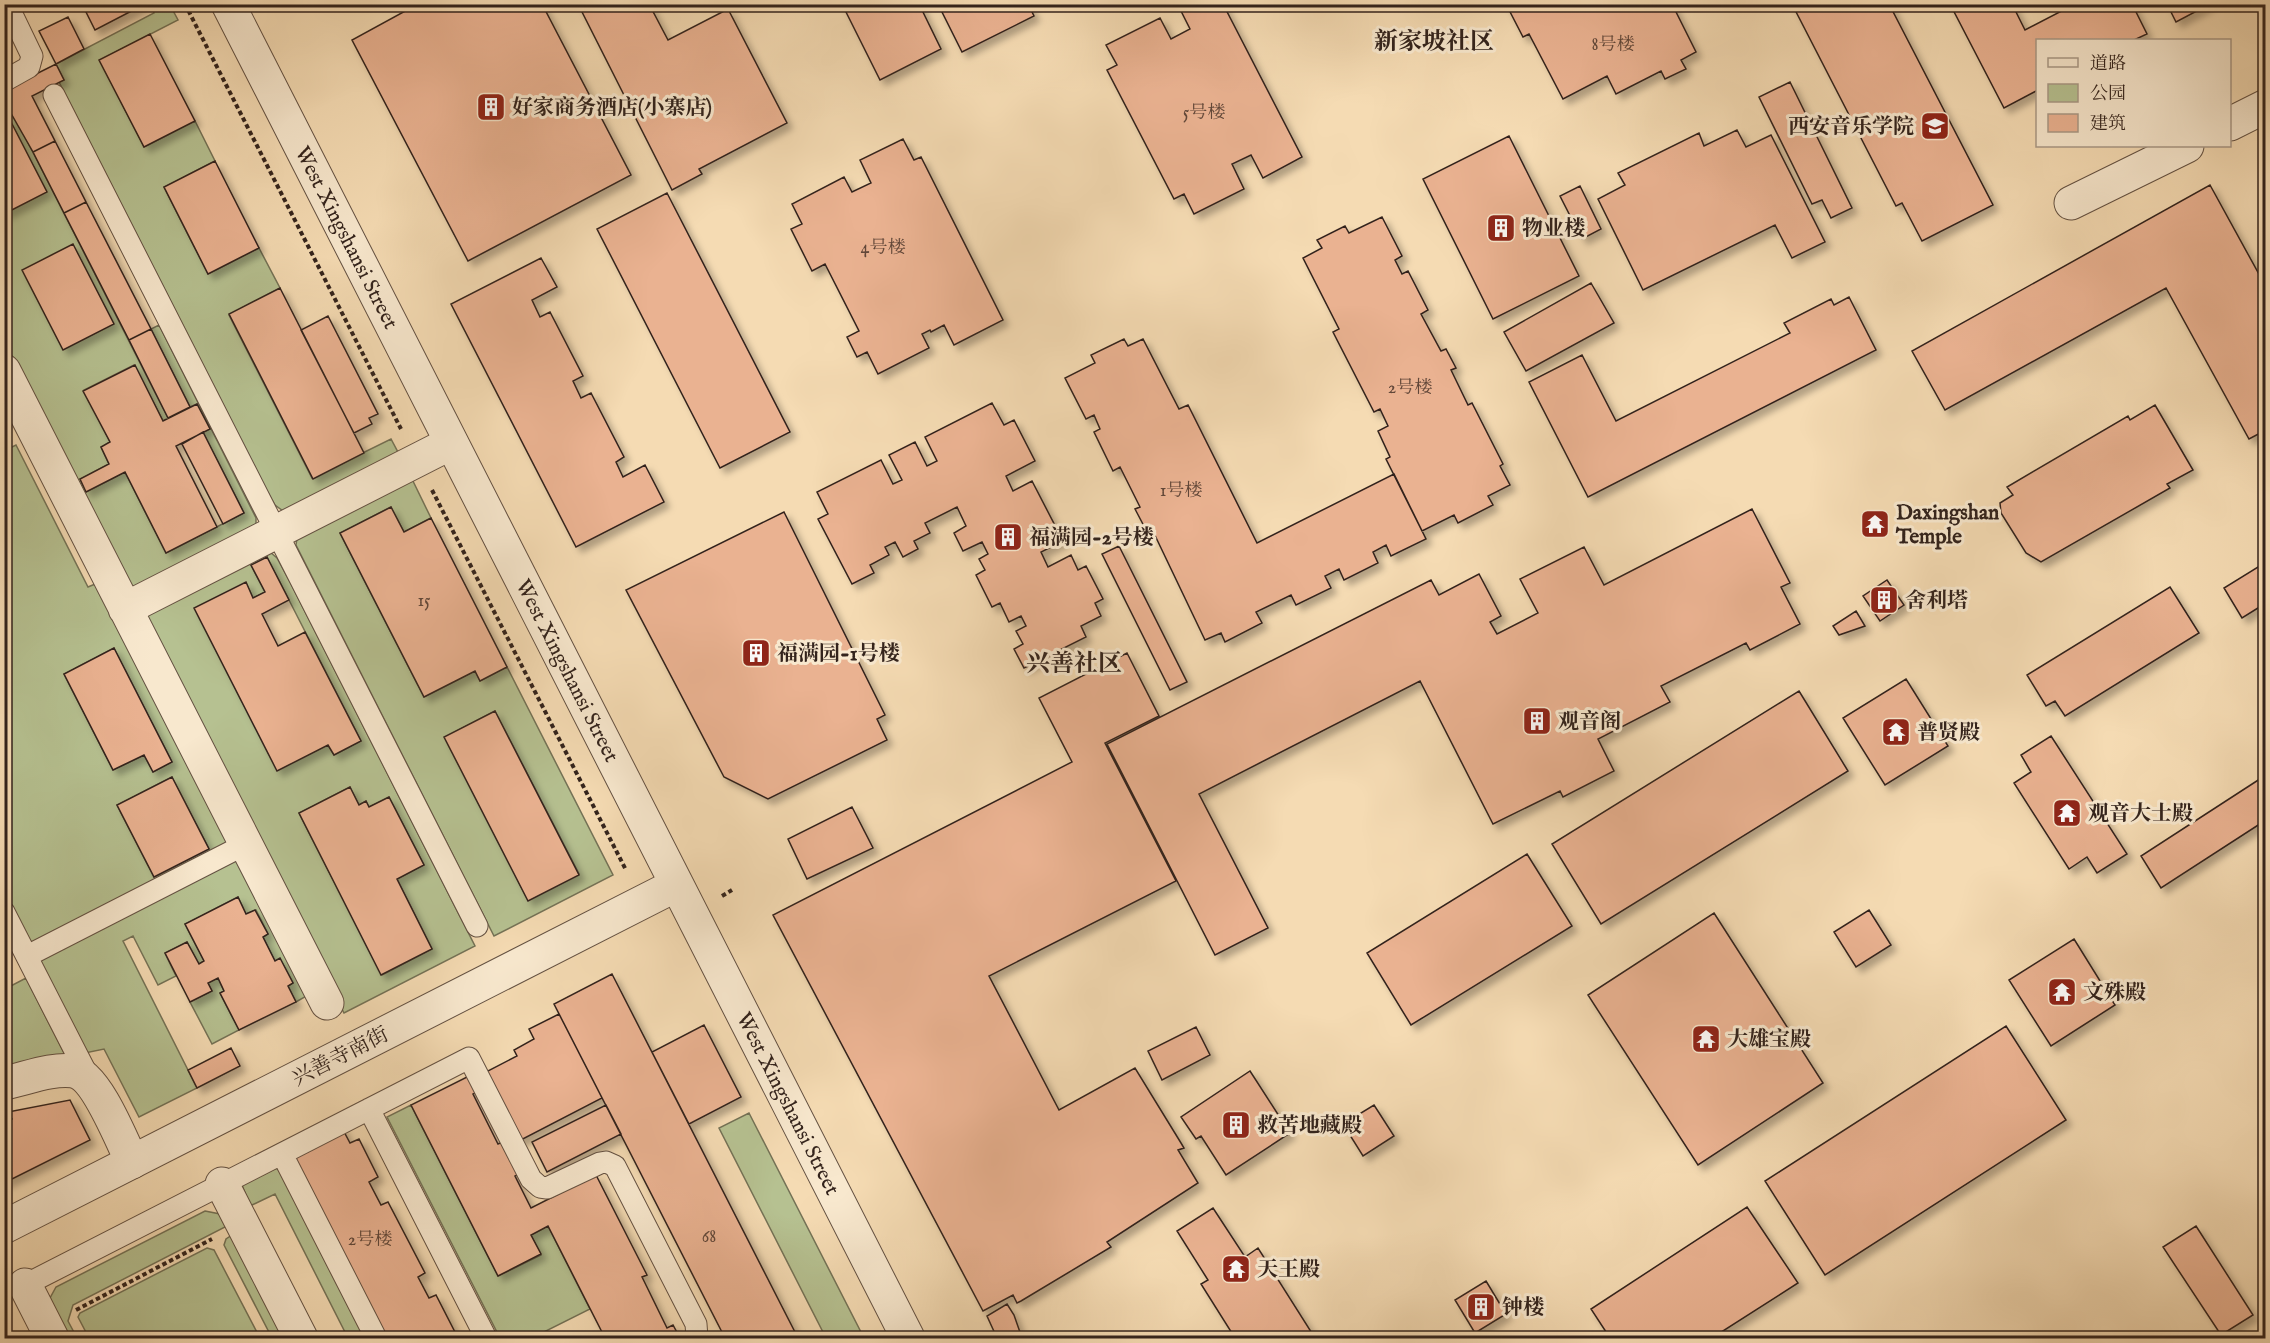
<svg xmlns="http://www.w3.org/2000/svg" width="2270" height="1343" viewBox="0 0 2270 1343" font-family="'IM FELL English','Noto Serif SC',serif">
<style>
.green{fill:#b6c191;stroke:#747256;stroke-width:1.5;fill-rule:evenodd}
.building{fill:#eab291;stroke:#33231c;stroke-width:1.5;filter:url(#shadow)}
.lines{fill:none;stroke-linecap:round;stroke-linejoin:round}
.service-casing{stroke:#645142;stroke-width:23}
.minor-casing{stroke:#645142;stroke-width:35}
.tertiary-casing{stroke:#645142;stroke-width:35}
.path{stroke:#33231c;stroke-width:4;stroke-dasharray:4.5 3;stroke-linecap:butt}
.service{stroke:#f8e8ce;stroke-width:21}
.minor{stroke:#f8e8ce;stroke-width:33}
.tertiary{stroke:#f8e8ce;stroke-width:33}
.labels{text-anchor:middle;stroke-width:6;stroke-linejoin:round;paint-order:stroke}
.number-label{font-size:18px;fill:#614739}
.poi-label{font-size:21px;font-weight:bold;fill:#33231c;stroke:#f8e8ce;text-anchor:start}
.street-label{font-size:21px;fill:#33231c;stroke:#f8e8ce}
.quarter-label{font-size:24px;font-weight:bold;fill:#33231c;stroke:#f8e8ce}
</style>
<defs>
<filter id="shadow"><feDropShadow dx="5.5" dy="5.5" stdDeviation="3" flood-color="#0004"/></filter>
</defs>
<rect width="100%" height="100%" fill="#f5dbb3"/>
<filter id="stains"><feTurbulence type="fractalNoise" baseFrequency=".00333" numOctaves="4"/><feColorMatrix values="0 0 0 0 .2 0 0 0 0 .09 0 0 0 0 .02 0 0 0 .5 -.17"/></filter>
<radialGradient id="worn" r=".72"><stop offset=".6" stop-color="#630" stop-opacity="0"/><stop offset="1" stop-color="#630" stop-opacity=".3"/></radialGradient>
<path class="green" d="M150 5H170L178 20 100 60 144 147 195 121 215 161 164 187 208 274 259 248 280 288 229 315 312 478 391 439 400 456 283 511 275 505 267 491 59 82 64 80 56 64 154 13Z
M4 101 8 108 10 107 168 418 163 421 134 365 84 390 110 442 101 447 109 464 80 479 86 492 125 472 166 553 244 513 203 432 210 429 197 404 190 407 151 329 159 325 256 518V524L139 588 129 586 117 568 5 347Z
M16 445 88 587 100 582 310 994 296 1002 288 986 293 983 280 959 275 961 263 937 268 934 256 910 246 914 238 897 185 924 204 961 199 964 187 942 165 953 176 976 158 985 133 936 123 941 197 1088 139 1117 104 1049 85 1053 5 896 4 451ZM114 648 172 762 153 772 144 755 113 770 64 674ZM172 777 209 849 154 877 117 805Z
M410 475 431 518 404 532 391 507 340 533 424 697 475 671 480 681 507 667 613 875 494 936 296 545 297 538ZM495 711 579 874 528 900 445 737Z
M270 552 277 558 291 584 475 946 344 1013 146 625 148 612ZM267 557 361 741 334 755 328 745 195 608 246 583 253 598 265 592 251 565ZM350 787 359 805 366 801 369 807 389 797 424 865 397 879 432 949 382 975 299 813Z
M26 978 66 1057 5 1069V989Z
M218 978 224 991 220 993 239 1030 212 1044 190 1002 212 991 208 983Z
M411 1105 498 1276 541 1255 531 1235 548 1226 590 1309 532 1338H500L387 1117Z
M749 1113 864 1338H826L719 1128Z
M276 1168 281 1172 365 1338H348L275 1194 250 1206 242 1185Z
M205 1211 220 1214 227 1226 73 1305 68 1321 77 1338H68L50 1298 56 1287Z
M232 1235 284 1338H272L224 1245 226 1239Z
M207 1248 214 1250 260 1338H89L78 1317 80 1313Z"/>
<path class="building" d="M82 4H145L95 30Z
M418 4H542L631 175 468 261 352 40Z
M578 4H649L668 40 728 9 787 123 699 169 702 174 672 190Z
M842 4H919L941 49 880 80Z
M953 4H1028L1034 16 962 52 941 10Z
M1189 4H1223L1302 157 1263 178 1251 155 1232 164 1244 189 1194 214 1184 194 1174 199 1107 70 1117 65 1106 45 1160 18 1171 39 1190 29 1180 9Z
M1506 4H1672L1696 52 1681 60 1686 69 1665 79 1661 71 1616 94 1607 76 1563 99 1529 34 1523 37Z
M1792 4H1889L1993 205 1922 241 1902 203 1896 206Z
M1950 4H2012L2025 30 2075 4H2132L2147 34 2134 40H2038V90L2004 108Z
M2167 4H2210L2176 22Z
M68 17 84 49 56 64 39 31Z
M150 34 195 121 144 147 99 60Z
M56 64 64 80 32 96 55 141 33 152 4 101V90Z
M1790 82 1852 208 1831 218 1822 200 1812 204 1759 97Z
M9 118 47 192 4 214V120Z
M1737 130 1746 147 1771 135 1825 242 1792 258 1775 225 1643 290 1598 199 1625 185 1618 173 1699 133 1704 146Z
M1509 136 1579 276 1493 319 1423 179Z
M903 139 914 160 921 157 1003 320 954 345 944 325 931 332 930 330 922 334 929 348 878 374 867 352 857 357 847 337 859 331 825 264 812 271 791 229 802 224 792 204 844 177 852 192 871 183 860 160Z
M55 141 86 202 64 213 33 152Z
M215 161 259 248 208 274 164 187Z
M2210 185 2266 287V430L2249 439 2166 288 1945 410 1912 351Z
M1580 186 1601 229 1582 239 1560 196Z
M667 193 790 432 720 468 597 229Z
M2266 193V210L2259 196Z
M86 202 151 329 129 340 64 213Z
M1382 217 1402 256 1395 260 1402 274 1408 271 1428 310 1421 314 1441 351 1446 349 1456 368 1451 370 1468 405 1472 403 1503 464 1500 466 1510 485 1488 496 1493 505 1458 523 1454 515 1422 531 1386 459 1390 457 1378 431 1388 426 1380 409 1374 412 1333 332 1339 329 1303 258 1322 248 1317 240 1345 226 1349 233Z
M73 244 114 324 63 350 22 270Z
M541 258 557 287 532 300 540 317 550 312 583 376 573 381 581 398 591 393 624 457 616 462 623 477 645 465 664 502 576 547 451 304Z
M1591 283 1614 323 1526 371 1504 332Z
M280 288 364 453 313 479 229 314Z
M1849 297 1876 350 1588 497 1529 382 1582 355 1616 421 1790 333 1784 323 1831 299 1834 305Z
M328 316 378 414 369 418 372 424 354 433 301 330Z
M151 329 190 407 168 418 129 340Z
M1124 339 1128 346 1143 339 1179 409 1188 405 1257 543 1394 474 1426 539 1391 556 1386 545 1373 552 1378 563 1344 580 1339 569 1325 576 1331 588 1296 605 1291 595 1256 612 1262 623 1225 642 1221 633 1205 640 1150 525 1145 528 1135 509 1140 507 1120 467 1113 471 1094 432 1100 429 1094 415 1086 419 1065 378 1095 363 1091 355Z
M135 365 163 421 197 404 210 429 176 446 217 527 166 553 125 472 86 492 80 479 109 464 101 447 110 442 83 391Z
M992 403 1004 425 1014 420 1035 461 1006 476 1013 491 1032 481 1063 541 1041 552 1048 567 1071 555 1078 570 1086 566 1103 599 1095 603 1101 616 1081 626 1086 637 1024 668 1014 649 1023 644 1016 631 1026 626 1021 616 1009 622 1000 603 992 607 976 575 985 570 979 559 988 554 982 542 963 551 954 533 966 526 957 507 925 523 930 533 914 541 918 549 903 557 895 542 885 547 889 555 870 565 874 573 852 584 818 519 828 514 817 492 881 460 893 484 902 480 889 455 915 442 927 466 937 461 925 437Z
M2155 405 2193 470 2167 484 2170 488 2041 562 2026 553 2001 513 2000 503 2013 495 2007 487 2128 416 2130 420Z
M203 432 244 513 223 524 182 444Z
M391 507 404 532 431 518 507 667 480 681 475 671 424 697 340 533Z
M1752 509 1790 583 1781 587 1800 624 1750 650 1746 643 1661 686 1670 702 1598 739 1614 771 1563 797 1560 791 1493 824 1420 681 1199 794 1268 928 1215 955 1107 744 1431 580 1439 595 1479 574 1501 616 1490 622 1497 634 1538 613 1520 579 1584 547 1604 585Z
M784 512 885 715 877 719 887 740 768 799 724 777 626 590Z
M1119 546 1187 682 1170 690 1102 554Z
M267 557 289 600 262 614 278 646 305 632 361 741 334 755 328 745 277 771 194 608 246 582 253 598 265 592 251 565Z
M2266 562V603L2242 618 2224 588Z
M1887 580 1904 605 1880 621 1863 596Z
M2170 587 2199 633 2065 716 2055 701 2046 706 2027 675Z
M1856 611 1865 626 1839 635 1833 626Z
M114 648 172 762 153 772 144 755 113 770 64 674Z
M1127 653 1159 716 1105 743 1176 881 989 976 1059 1110 1135 1068 1181 1143 1184 1148 1178 1150 1198 1183 1107 1242 1111 1247 1021 1301 1017 1303 1013 1295 983 1311 773 915 1072 762 1039 698Z
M1906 679 1948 746 1885 785 1843 718Z
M1799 691 1848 771 1601 924 1552 844Z
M495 711 579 875 528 901 444 737Z
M2051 736 2127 854 2097 873 2087 857 2069 869 2014 783 2031 772 2021 755Z
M2266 775V820L2161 888 2141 856Z
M172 777 209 849 154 877 117 805Z
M350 787 359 805 366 801 369 807 389 797 424 865 397 879 432 949 381 975 299 813Z
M852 807 873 848 807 879 788 839Z
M1527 854 1572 926 1411 1025 1367 953Z
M238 897 246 914 255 910 268 934 263 937 275 961 280 958 293 983 288 986 296 1002 239 1030 220 993 224 991 218 978 208 983 212 991 190 1002 165 953 187 942 199 964 204 961 185 924Z
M1869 910 1891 945 1856 967 1834 932Z
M1714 913 1823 1083 1698 1165 1588 995Z
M2074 939 2115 1005 2051 1046 2009 980Z
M612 974 798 1338H725L554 1004Z
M559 1014 602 1098 517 1142 482 1074 517 1056 514 1050 534 1039 529 1029Z
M704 1025 741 1097 689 1124 652 1052Z
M2006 1026 2066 1120 1825 1275 1765 1181Z
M1196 1027 1210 1055 1162 1080 1148 1051Z
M231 1048 240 1066 197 1088 188 1070Z
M1250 1071 1290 1133 1226 1175 1201 1136 1196 1139 1181 1117Z
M471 1075 479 1091 473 1094 498 1144 505 1141 521 1173 515 1176 531 1208 596 1175 647 1275 642 1277 667 1328 673 1325 680 1338H605L548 1226 531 1235 541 1254 498 1276 411 1105Z
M70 1100 90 1140 4 1183V1123L12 1119 8 1112Z
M606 1105 621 1134 547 1172 532 1142Z
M1374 1105 1394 1136 1363 1156 1343 1124Z
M341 1126 350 1143 359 1139 378 1177 369 1182 381 1205 388 1202 425 1273 418 1277 429 1298 436 1295 458 1338H384L289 1153Z
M1747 1207 1798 1283 1712 1338H1610L1591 1309Z
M1213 1208 1245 1257 1258 1248 1315 1338H1235L1201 1284 1208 1280 1177 1231Z
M2196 1226 2253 1315 2221 1335 2163 1247Z
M1486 1281 1506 1314 1475 1333 1455 1300Z
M1007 1304 1014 1315 1022 1338H997L987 1316Z"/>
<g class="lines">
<g class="service-casing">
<path id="service" d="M4 81 29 67 32 56 7 4
M54 95 477 926
M4 912 91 1082
M33 953 246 844
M369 1109 486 1338
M282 1154 376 1338
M25 1285 469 1058 531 1179 540 1187 547 1188 600 1163 606 1162 615 1166 696 1324 697 1338"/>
</g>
<g class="minor-casing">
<path id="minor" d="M2230 124 2266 106
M2071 203 2187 146
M4 371 327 1003
M125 609 451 443
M4 1083C25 1079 52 1068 73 1071 96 1075 122 1141 132 1162
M222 1184 301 1338
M25 1285 52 1338"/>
</g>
<g class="tertiary-casing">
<g id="tertiary">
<path id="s1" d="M228 4 908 1338"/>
<path d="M4 1227 676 885"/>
</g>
</g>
<path class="path" d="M185 4 401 429
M432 490 626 870
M722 896 732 890
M76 1310 212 1239"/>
<use href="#service" class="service"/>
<use href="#minor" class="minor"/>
<use href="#tertiary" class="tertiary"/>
</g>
<defs>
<g id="building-square" transform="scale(1.5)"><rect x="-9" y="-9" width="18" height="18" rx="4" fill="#8f2418" stroke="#f8e8ce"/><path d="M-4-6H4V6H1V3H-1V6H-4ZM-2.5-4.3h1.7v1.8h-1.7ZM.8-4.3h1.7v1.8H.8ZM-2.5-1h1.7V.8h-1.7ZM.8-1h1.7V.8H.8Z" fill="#fff"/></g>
<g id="university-square" transform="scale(1.5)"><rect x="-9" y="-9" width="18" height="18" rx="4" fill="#8f2418" stroke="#f8e8ce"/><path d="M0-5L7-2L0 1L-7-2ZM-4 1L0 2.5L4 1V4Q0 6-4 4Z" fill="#fff"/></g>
<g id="temple-square" transform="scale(1.5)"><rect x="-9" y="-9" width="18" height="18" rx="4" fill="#8f2418" stroke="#f8e8ce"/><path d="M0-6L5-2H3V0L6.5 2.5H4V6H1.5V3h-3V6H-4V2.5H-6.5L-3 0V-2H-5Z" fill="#fff"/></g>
</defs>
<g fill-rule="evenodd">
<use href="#building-square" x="491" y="107"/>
<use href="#university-square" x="1935" y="126"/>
<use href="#building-square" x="1501" y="228"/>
<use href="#temple-square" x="1875" y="524"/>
<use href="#building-square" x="1008" y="537"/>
<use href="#building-square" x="1884" y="600"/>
<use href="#building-square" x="756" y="653"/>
<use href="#building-square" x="1537" y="721"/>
<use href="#temple-square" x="1896" y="732"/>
<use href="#temple-square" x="2067" y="813"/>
<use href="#temple-square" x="2062" y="992"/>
<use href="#temple-square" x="1706" y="1039"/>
<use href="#building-square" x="1236" y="1125"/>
<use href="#temple-square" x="1236" y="1269"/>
<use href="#building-square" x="1481" y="1307"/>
</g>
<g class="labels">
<g class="number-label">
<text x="1613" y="50">8号楼</text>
<text x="1204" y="118">5号楼</text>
<text x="883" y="253">4号楼</text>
<text x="1410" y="393">2号楼</text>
<text x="1181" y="496">1号楼</text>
<text x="424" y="606">15</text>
<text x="709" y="1242">68</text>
<text x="370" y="1245">2号楼</text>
</g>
<g class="poi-label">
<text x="512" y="114">好家商务酒店(小寨店)</text>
<text x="1914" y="133" text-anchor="end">西安音乐学院</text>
<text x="1522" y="235">物业楼</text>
<text x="1896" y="519">Daxingshan<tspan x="1896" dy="24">Temple</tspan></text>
<text x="1029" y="544">福满园-2号楼</text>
<text x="1905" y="607">舍利塔</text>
<text x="777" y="660">福满园-1号楼</text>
<text x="1558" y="728">观音阁</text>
<text x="1917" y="739">普贤殿</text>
<text x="2088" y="820">观音大士殿</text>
<text x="2083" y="999">文殊殿</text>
<text x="1727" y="1046">大雄宝殿</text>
<text x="1257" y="1132">救苦地藏殿</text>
<text x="1257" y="1276">天王殿</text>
<text x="1502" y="1314">钟楼</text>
</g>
<g class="street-label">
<text dy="7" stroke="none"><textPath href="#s1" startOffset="262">West Xingshansi Street</textPath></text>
<text dy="7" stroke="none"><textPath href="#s1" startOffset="748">West Xingshansi Street</textPath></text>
<text transform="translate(340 1056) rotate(-27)" y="7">兴善寺南街</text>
<text dy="7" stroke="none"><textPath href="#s1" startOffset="1234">West Xingshansi Street</textPath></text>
</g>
<g class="quarter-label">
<text x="1434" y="49">新家坡社区</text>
<text x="1074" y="671">兴善社区</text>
</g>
</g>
<rect width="2270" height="1343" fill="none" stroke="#f5dbb3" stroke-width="24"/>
<rect x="6" y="6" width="2258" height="1331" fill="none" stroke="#33231c" stroke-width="3"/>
<rect x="12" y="12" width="2246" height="1319" fill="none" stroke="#33231c" stroke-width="1.5"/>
<rect x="2036" y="39" width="195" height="108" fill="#f8e8ce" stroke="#a99987" stroke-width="1.5"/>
<rect x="2048" y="58" width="30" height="9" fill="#f8e8ce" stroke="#a99987" stroke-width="1.5"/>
<text x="2090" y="69" font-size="18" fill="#33231c">道路</text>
<rect x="2048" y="84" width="30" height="18" fill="#b6c191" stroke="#a99987" stroke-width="1.5"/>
<text x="2090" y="99" font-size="18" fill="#33231c">公园</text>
<rect x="2048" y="114" width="30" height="18" fill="#eab291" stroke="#a99987" stroke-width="1.5"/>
<text x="2090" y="129" font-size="18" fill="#33231c">建筑</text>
<rect width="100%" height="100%" filter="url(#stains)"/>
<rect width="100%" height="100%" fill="url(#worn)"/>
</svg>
